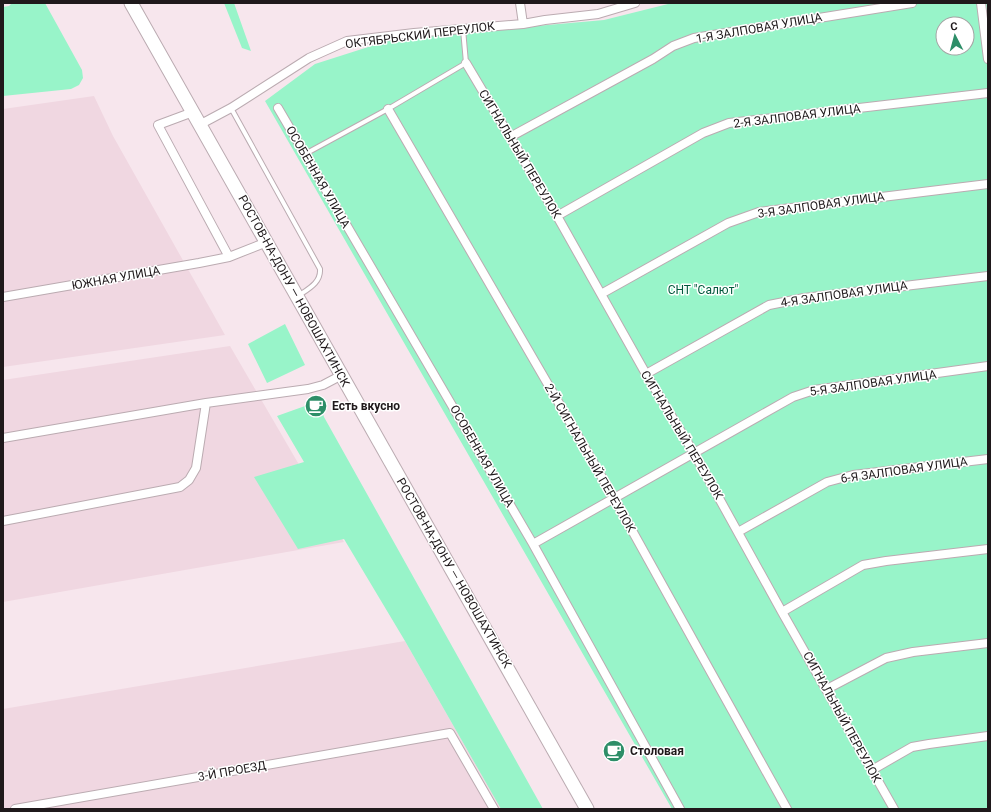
<svg xmlns="http://www.w3.org/2000/svg" width="991" height="812" viewBox="0 0 991 812" font-family="Roboto,sans-serif">
<style>
.built{fill:#f0d7e1}
.green{fill:#98f4c9;fill-rule:evenodd}
.lines{fill:none;stroke-linecap:round;stroke-linejoin:round}
.service-casing{stroke:#bbabb1;stroke-width:6}
.minor-casing{stroke:#bbabb1;stroke-width:10}
.primary-casing{stroke:#bbabb1;stroke-width:15}
.service{stroke:#fff;stroke-width:4}
.minor{stroke:#fff;stroke-width:8}
.primary{stroke:#fff;stroke-width:13}
.labels{text-anchor:middle;stroke-width:3;stroke-linejoin:round;paint-order:stroke}
.street-label{font-size:12px;fill:#1f191b;stroke:#fff}
.park-label{font-size:12px;fill:#00583c;stroke:#fff}
.poi-label{font-size:12px;font-weight:bold;fill:#1f191b;stroke:#fff;text-anchor:start}
</style>
<rect width="100%" height="100%" fill="#f7e6ed"/>
<path class="built" d="M94 96 113 136 225 335 3 367V109Z
M230 346 344 542 3 602V380Z
M405 641 501 809H3V709Z"/>
<path class="green" d="M12 3H45L82 70 83 78 79 85 71 89 3 96V7L9 6Z
M224 3H234L251 51 242 48Z
M687 3H988V809H672L265 101 315 64 387 41 468 32 604 20 668 4ZM943 24H967V48H943Z
M285 324 305 365 267 383 248 344Z
M319 401 324 417 543 809H501L405 641 344 539 298 549 254 477 304 462 277 416Z"/>
<g class="lines">
<g class="service-casing">
<path id="service" d="M231 108 320 269C321 283 308 289 298 296
M305 154 388 109 466 63 463 29"/>
</g>
<g class="minor-casing">
<path id="minor" d="M520 3 523 24
M981 3 988 59
M466 63 557 216 646 374 694 453 782 612 894 809
M278 108 533 544 680 809
M388 109 614 498 787 809
M193 112 158 125 229 257
M201 124 231 108 309 58 347 41 414 33 523 24 545 20 598 14 635 3
M510 137 653 59 673 46 694 38 912 3
M557 216 703 133 729 123 988 93
M601 294 728 223 759 212 988 184
M3 297 199 263 229 257 267 242
M646 374 769 305 804 298 988 276
M3 438 206 403 308 389 323 385 342 375
M3 521 180 487 189 480 196 468 206 403
M738 532 827 482 853 475 988 459
M533 544 793 397 814 390 988 366
M782 612 863 565 886 561 988 549
M827 689 886 658 913 652 988 643
M872 770 912 747 929 744 988 736
M15 809 450 733 494 809"/>
</g>
<g class="primary-casing">
<path id="primary" d="M131 3 587 809"/>
</g>
<use href="#service" class="service"/>
<use href="#minor" class="minor"/>
<use href="#primary" class="primary"/>
</g>
<defs>
<g id="cafe-disc" transform="scale(1.15)"><circle r="9.5" fill="#2d8e68" stroke="#fff"/><path d="M-5.5-4.5H6V0H3Q3 3.5 0 3.5H-2.5Q-5.5 3.5-5.5 0ZM3-3.2v2h1.7v-2ZM-6 4.5H4V6H-6Z" fill="#fff"/></g>
</defs>
<g fill-rule="evenodd">
<use href="#cafe-disc" x="316" y="406"/>
<use href="#cafe-disc" x="614" y="751"/>
</g>
<g class="labels">
<g class="street-label">
<text transform="translate(759 28) rotate(-10)" y="4">1-Я ЗАЛПОВАЯ УЛИЦА</text>
<text transform="translate(420 35) rotate(-7)" y="4">ОКТЯБРЬСКИЙ ПЕРЕУЛОК</text>
<text transform="translate(797 116) rotate(-7)" y="4">2-Я ЗАЛПОВАЯ УЛИЦА</text>
<text transform="translate(520 154) rotate(59)" y="4">СИГНАЛЬНЫЙ ПЕРЕУЛОК</text>
<text transform="translate(318 177) rotate(60)" y="4">ОСОБЕННАЯ УЛИЦА</text>
<text transform="translate(821 205) rotate(-8)" y="4">3-Я ЗАЛПОВАЯ УЛИЦА</text>
<text transform="translate(116 278) rotate(-10)" y="4">ЮЖНАЯ УЛИЦА</text>
<text transform="translate(294 291) rotate(61)" y="4">РОСТОВ-НА-ДОНУ — НОВОШАХТИНСК</text>
<text transform="translate(844 294) rotate(-8)" y="4">4-Я ЗАЛПОВАЯ УЛИЦА</text>
<text transform="translate(873 383) rotate(-8)" y="4">5-Я ЗАЛПОВАЯ УЛИЦА</text>
<text transform="translate(682 435) rotate(59)" y="4">СИГНАЛЬНЫЙ ПЕРЕУЛОК</text>
<text transform="translate(482 456) rotate(60)" y="4">ОСОБЕННАЯ УЛИЦА</text>
<text transform="translate(590 458) rotate(60)" y="4">2-Й СИГНАЛЬНЫЙ ПЕРЕУЛОК</text>
<text transform="translate(904 470) rotate(-8)" y="4">6-Я ЗАЛПОВАЯ УЛИЦА</text>
<text transform="translate(454 573) rotate(60)" y="4">РОСТОВ-НА-ДОНУ — НОВОШАХТИНСК</text>
<text transform="translate(842 717) rotate(61)" y="4">СИГНАЛЬНЫЙ ПЕРЕУЛОК</text>
<text transform="translate(232 771) rotate(-10)" y="4">3-Й ПРОЕЗД</text>
</g>
<g class="park-label">
<text x="703" y="294">СНТ "Салют"</text>
</g>
<g class="poi-label">
<text x="332" y="410">Есть вкусно</text>
<text x="630" y="755">Столовая</text>
</g>
</g>
<rect width="991" height="812" fill="none" stroke="#1f191b" stroke-width="8"/>
<g transform="translate(955 36) rotate(354)"><circle r="19" fill="#ffffff" stroke="#a5a3a4"/>
<path d="M0-3L7 15L0 10L-7 15Z" fill="#2d8e68"/>
<text y="-6" font-size="11" font-weight="bold" text-anchor="middle" fill="#1f191b">С</text>
</g>
</svg>
